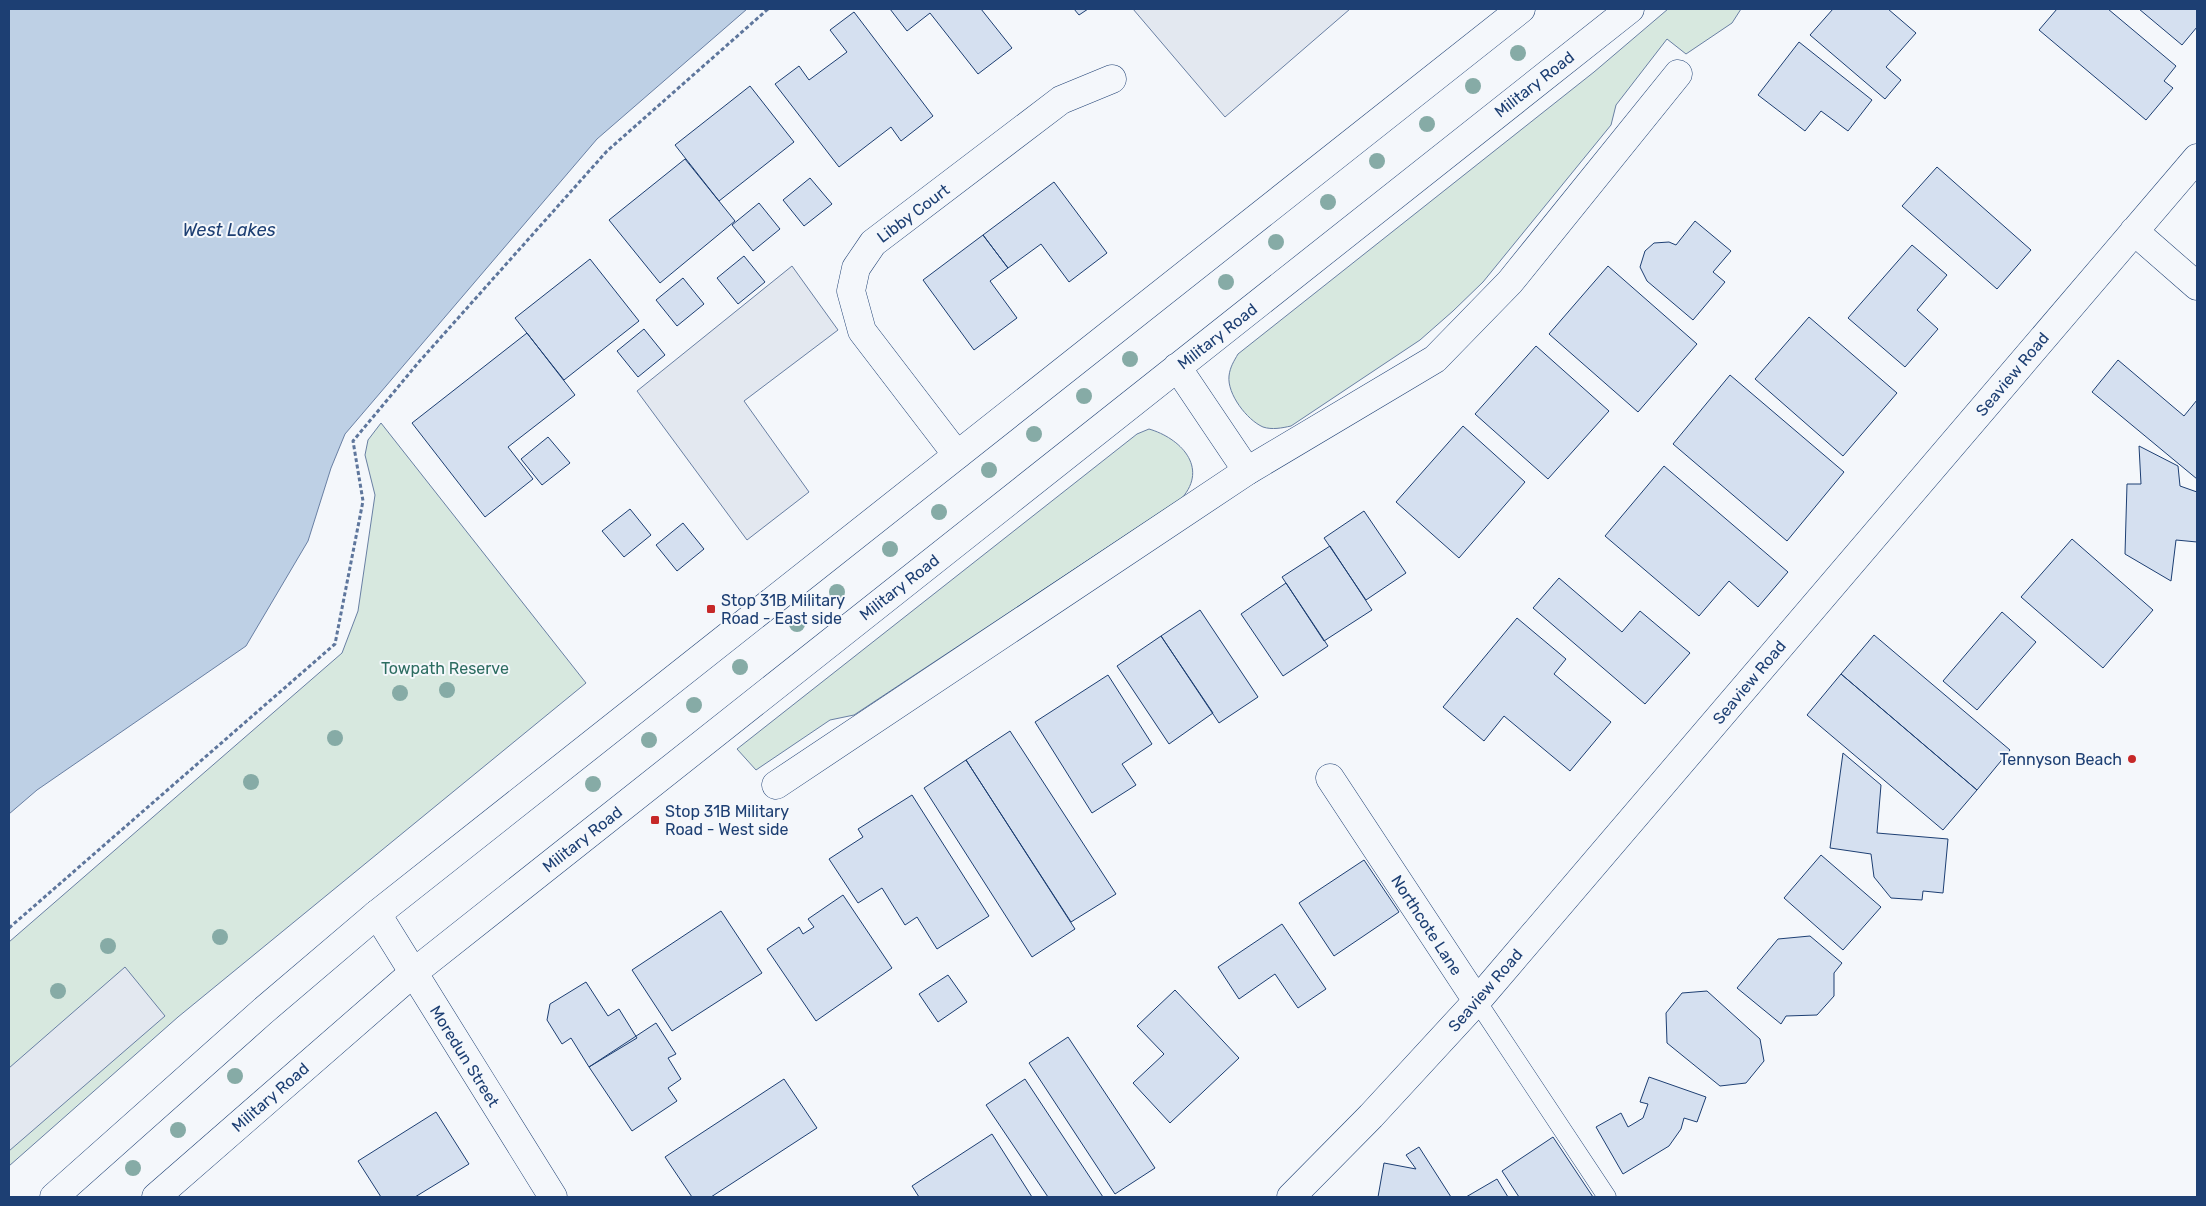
<svg xmlns="http://www.w3.org/2000/svg" width="2206" height="1206" viewBox="0 0 2206 1206" font-family="Rubik,sans-serif">
<style>
.green{fill:#d7e8df;stroke:#687fa3}
.parking{fill:#e3e8f0;stroke:#687fa3}
.water{fill:#bed0e5;stroke:#687fa3}
.building{fill:#d5e0f0;stroke:#1d3f73}
.lines{fill:none;stroke-linecap:round;stroke-linejoin:round}
.service-casing{stroke:#1d3f73;stroke-width:19}
.minor-casing{stroke:#1d3f73;stroke-width:29}
.secondary-casing{stroke:#1d3f73;stroke-width:29}
.path{stroke:#5e769c;stroke-width:3;stroke-dasharray:4 2.5;stroke-linecap:butt}
.service{stroke:#f4f7fb;stroke-width:18}
.minor{stroke:#f4f7fb;stroke-width:28}
.secondary{stroke:#f4f7fb;stroke-width:28}
.tree{fill:#86aba6}
.poi-dot{fill:#c62828;stroke:#f4f7fb;stroke-width:2}
.labels{text-anchor:middle;stroke-width:4;stroke-linejoin:round;paint-order:stroke}
.street-label{font-size:16px;fill:#1d3f73;stroke:#f4f7fb}
.poi-label{font-size:16px;fill:#1d3f73;stroke:#f4f7fb;text-anchor:start}
.park-label{font-size:16px;fill:#2c6c60;stroke:#f4f7fb}
.water-label{font-size:18px;font-style:italic;fill:#1d3f73;stroke:#f4f7fb}
</style>
<rect width="100%" height="100%" fill="#f4f7fb"/>
<path class="green" d="M1668 9H1741L1732 23 1686 54 1667 39 1616 105 1611 125 1483 282 1453 311 1420 340 1291 426C1282 428 1272 430 1263 427 1247 420 1227 394 1229 376 1230 367 1234 361 1238 354L1594 72Z
M381 423 586 683 178 1017 9 1166V942L342 653 358 611 375 495 365 455 368 440Z
M1149 429C1180 438 1209 467 1182 498L854 715 830 720 756 770 737 749 1137 434Z"/>
<path class="parking" d="M1133 9H1350L1225 117Z
M792 266 838 330 744 401 809 492 747 540 637 391Z
M125 967 165 1016 9 1151V1068Z"/>
<path class="water" d="M9 9H747L597 139 345 434 331 468 308 541 246 646 37 790 9 814Z"/>
<path class="building" d="M890 9H981L1012 48 978 74 930 13 907 31Z
M1074 9H1088L1079 15Z
M1833 9H1888L1916 33 1886 67 1901 80 1885 99 1810 35Z
M2057 9H2108L2176 66 2164 81 2173 88 2146 120 2039 30Z
M2139 9H2197V27L2182 45Z
M854 12 933 116 901 141 891 127 839 167 775 84 799 66 809 80 847 52 830 30Z
M1799 42 1872 100 1848 131 1821 111 1805 131 1758 95Z
M750 86 794 142 719 201 675 145Z
M685 159 735 221 660 283 609 220Z
M1937 167 2031 250 1997 289 1902 206Z
M810 178 832 204 804 226 783 200Z
M1054 182 1107 253 1069 282 1041 244 1008 268 983 235Z
M759 203 780 229 753 251 732 225Z
M1695 221 1731 251 1713 272 1725 282 1693 320 1647 281 1640 267 1645 251 1654 243 1669 242 1676 245Z
M983 235 1008 268 990 281 1017 318 974 350 923 280Z
M1912 245 1947 275 1917 310 1938 329 1905 367 1848 318Z
M744 256 765 282 738 304 717 278Z
M590 259 639 321 564 380 515 318Z
M1608 266 1697 344 1638 412 1549 334Z
M683 278 704 304 677 326 656 300Z
M1809 317 1897 393 1843 456 1755 379Z
M644 329 665 355 638 377 617 351Z
M527 333 575 395 508 447 533 479 485 517 412 423Z
M1536 346 1609 411 1548 479 1475 414Z
M2118 360 2184 416 2197 400V479L2092 392Z
M1730 375 1844 472 1787 541 1673 444Z
M1463 426 1525 482 1459 558 1396 502Z
M548 437 570 463 542 485 521 459Z
M2139 446 2178 466 2180 486 2197 492V542L2176 540 2171 581 2125 554 2127 484H2141Z
M1664 466 1788 572 1758 607 1729 581 1699 616 1605 536Z
M630 509 651 535 624 557 602 531Z
M1364 511 1406 573 1366 600 1324 538Z
M683 523 704 549 677 571 656 545Z
M2072 539 2153 610 2103 668 2021 597Z
M1330 546 1372 610 1324 641 1282 577Z
M1559 578 1622 632 1640 611 1690 653 1645 704 1533 608Z
M1286 583 1328 646 1283 676 1241 614Z
M1200 610 1258 697 1219 723 1161 636Z
M2002 612 2036 642 1977 710 1943 681Z
M1517 618 1566 659 1554 674 1611 722 1570 771 1504 716 1484 741 1443 707Z
M1874 635 2010 750 1977 790 1841 674Z
M1161 636 1213 713 1169 744 1117 666Z
M1841 674 1977 790 1943 830 1807 715Z
M1108 675 1152 744 1122 764 1136 785 1092 813 1035 722Z
M1010 731 1116 894 1071 922 966 760Z
M1843 753 1881 785 1877 833 1948 839 1943 893 1923 891 1922 900 1891 898 1874 877 1871 854 1830 848Z
M966 760 1075 929 1032 957 924 788Z
M912 795 989 916 937 949 917 917 905 925 882 888 858 903 829 859 863 837 858 829Z
M1821 855 1881 907 1843 950 1784 898Z
M1364 860 1399 912 1334 956 1299 903Z
M843 895 892 968 816 1021 767 949 799 927 803 934 814 927 808 919Z
M721 911 762 973 672 1031 632 970Z
M1282 924 1326 989 1298 1008 1275 974 1239 999 1218 967Z
M1810 936 1842 963 1834 973V996L1817 1015 1786 1016 1781 1024 1737 988 1778 939Z
M948 975 967 1002 938 1022 919 994Z
M586 982 608 1016 619 1009 637 1038 589 1067 571 1038 562 1044 547 1020 550 1004Z
M1175 990 1239 1058 1170 1123 1133 1083 1164 1054 1137 1026Z
M1707 991 1760 1039 1764 1061 1746 1083 1720 1086 1667 1043 1666 1013 1682 993Z
M656 1023 676 1054 668 1058 681 1079 668 1088 677 1101 632 1131 589 1067Z
M1068 1037 1155 1168 1115 1194 1029 1063Z
M1649 1077 1706 1097 1697 1122 1684 1118 1681 1129 1669 1146 1623 1174 1596 1127 1621 1113 1628 1127 1643 1118 1648 1104 1640 1102Z
M784 1079 817 1128 711 1197H692L665 1157Z
M1025 1079 1103 1197H1048L986 1105Z
M436 1112 469 1164 415 1197H381L358 1161Z
M992 1134 1032 1197H919L912 1186Z
M1553 1137 1593 1197H1519L1502 1171Z
M1419 1147 1451 1197H1378L1384 1163 1416 1169 1406 1155Z
M1497 1179 1508 1197H1466Z"/>
<g class="lines">
<g class="service-casing">
<path id="service" d="M1477 1001 1607 1197"/>
</g>
<g class="minor-casing">
<path id="minor" d="M2134 231 2197 286
M957 455 862 331 851 291 856 268 873 243 1061 100 1112 79
M1330 778 1477 1001
M776 785 1247 471 1435 359 1510 282 1678 74
M377 914 553 1197
M1291 1197 1371 1116 1477 1001 2197 158"/>
</g>
<g class="secondary-casing">
<path id="secondary" d="M1177 367 1247 471
M54 1197 263 1011 377 914 1521 9
M156 1197 413 973 1630 9"/>
</g>
<path class="path" d="M9 928 335 644 363 501 353 441 418 363 607 151 768 9"/>
<use href="#service" class="service"/>
<use href="#minor" class="minor"/>
<use href="#secondary" class="secondary"/>
</g>
<g class="tree">
<circle cx="1518" cy="53" r="8"/>
<circle cx="1473" cy="86" r="8"/>
<circle cx="1427" cy="124" r="8"/>
<circle cx="1377" cy="161" r="8"/>
<circle cx="1328" cy="202" r="8"/>
<circle cx="1276" cy="242" r="8"/>
<circle cx="1226" cy="282" r="8"/>
<circle cx="1130" cy="359" r="8"/>
<circle cx="1084" cy="396" r="8"/>
<circle cx="1034" cy="434" r="8"/>
<circle cx="989" cy="470" r="8"/>
<circle cx="939" cy="512" r="8"/>
<circle cx="890" cy="549" r="8"/>
<circle cx="837" cy="592" r="8"/>
<circle cx="797" cy="624" r="8"/>
<circle cx="740" cy="667" r="8"/>
<circle cx="447" cy="690" r="8"/>
<circle cx="400" cy="693" r="8"/>
<circle cx="694" cy="705" r="8"/>
<circle cx="335" cy="738" r="8"/>
<circle cx="649" cy="740" r="8"/>
<circle cx="251" cy="782" r="8"/>
<circle cx="593" cy="784" r="8"/>
<circle cx="220" cy="937" r="8"/>
<circle cx="108" cy="946" r="8"/>
<circle cx="58" cy="991" r="8"/>
<circle cx="235" cy="1076" r="8"/>
<circle cx="178" cy="1130" r="8"/>
<circle cx="133" cy="1168" r="8"/>
</g>
<g class="poi-dot">
<rect x="706" y="604" width="10" height="10" rx="2.5"/>
<circle cx="2132" cy="759" r="5"/>
<rect x="650" y="815" width="10" height="10" rx="2.5"/>
</g>
<g class="labels">
<g class="street-label">
<text transform="translate(1534 84) rotate(-38)" y="6">Military Road</text>
<text transform="translate(913 213) rotate(-37)" y="6">Libby Court</text>
<text transform="translate(1217 336) rotate(-38)" y="6">Military Road</text>
<text transform="translate(2012 374) rotate(-50)" y="6">Seaview Road</text>
<text transform="translate(899 587) rotate(-38)" y="6">Military Road</text>
<text transform="translate(1749 682) rotate(-50)" y="6">Seaview Road</text>
<text transform="translate(582 839) rotate(-38)" y="6">Military Road</text>
<text transform="translate(1427 925) rotate(57)" y="6">Northcote Lane</text>
<text transform="translate(1485 990) rotate(-49)" y="6">Seaview Road</text>
<text transform="translate(465 1056) rotate(58)" y="6">Moredun Street</text>
<text transform="translate(270 1097) rotate(-41)" y="6">Military Road</text>
</g>
<g class="poi-label">
<text x="721" y="606">Stop 31B Military<tspan x="721" dy="18">Road - East side</tspan></text>
<text x="2122" y="765" text-anchor="end">Tennyson Beach</text>
<text x="665" y="817">Stop 31B Military<tspan x="665" dy="18">Road - West side</tspan></text>
</g>
<g class="park-label">
<text x="445" y="674">Towpath Reserve</text>
</g>
<g class="water-label">
<text x="229" y="236">West Lakes</text>
</g>
</g>
<rect width="2206" height="1206" fill="none" stroke="#1d3f73" stroke-width="20"/>
</svg>
